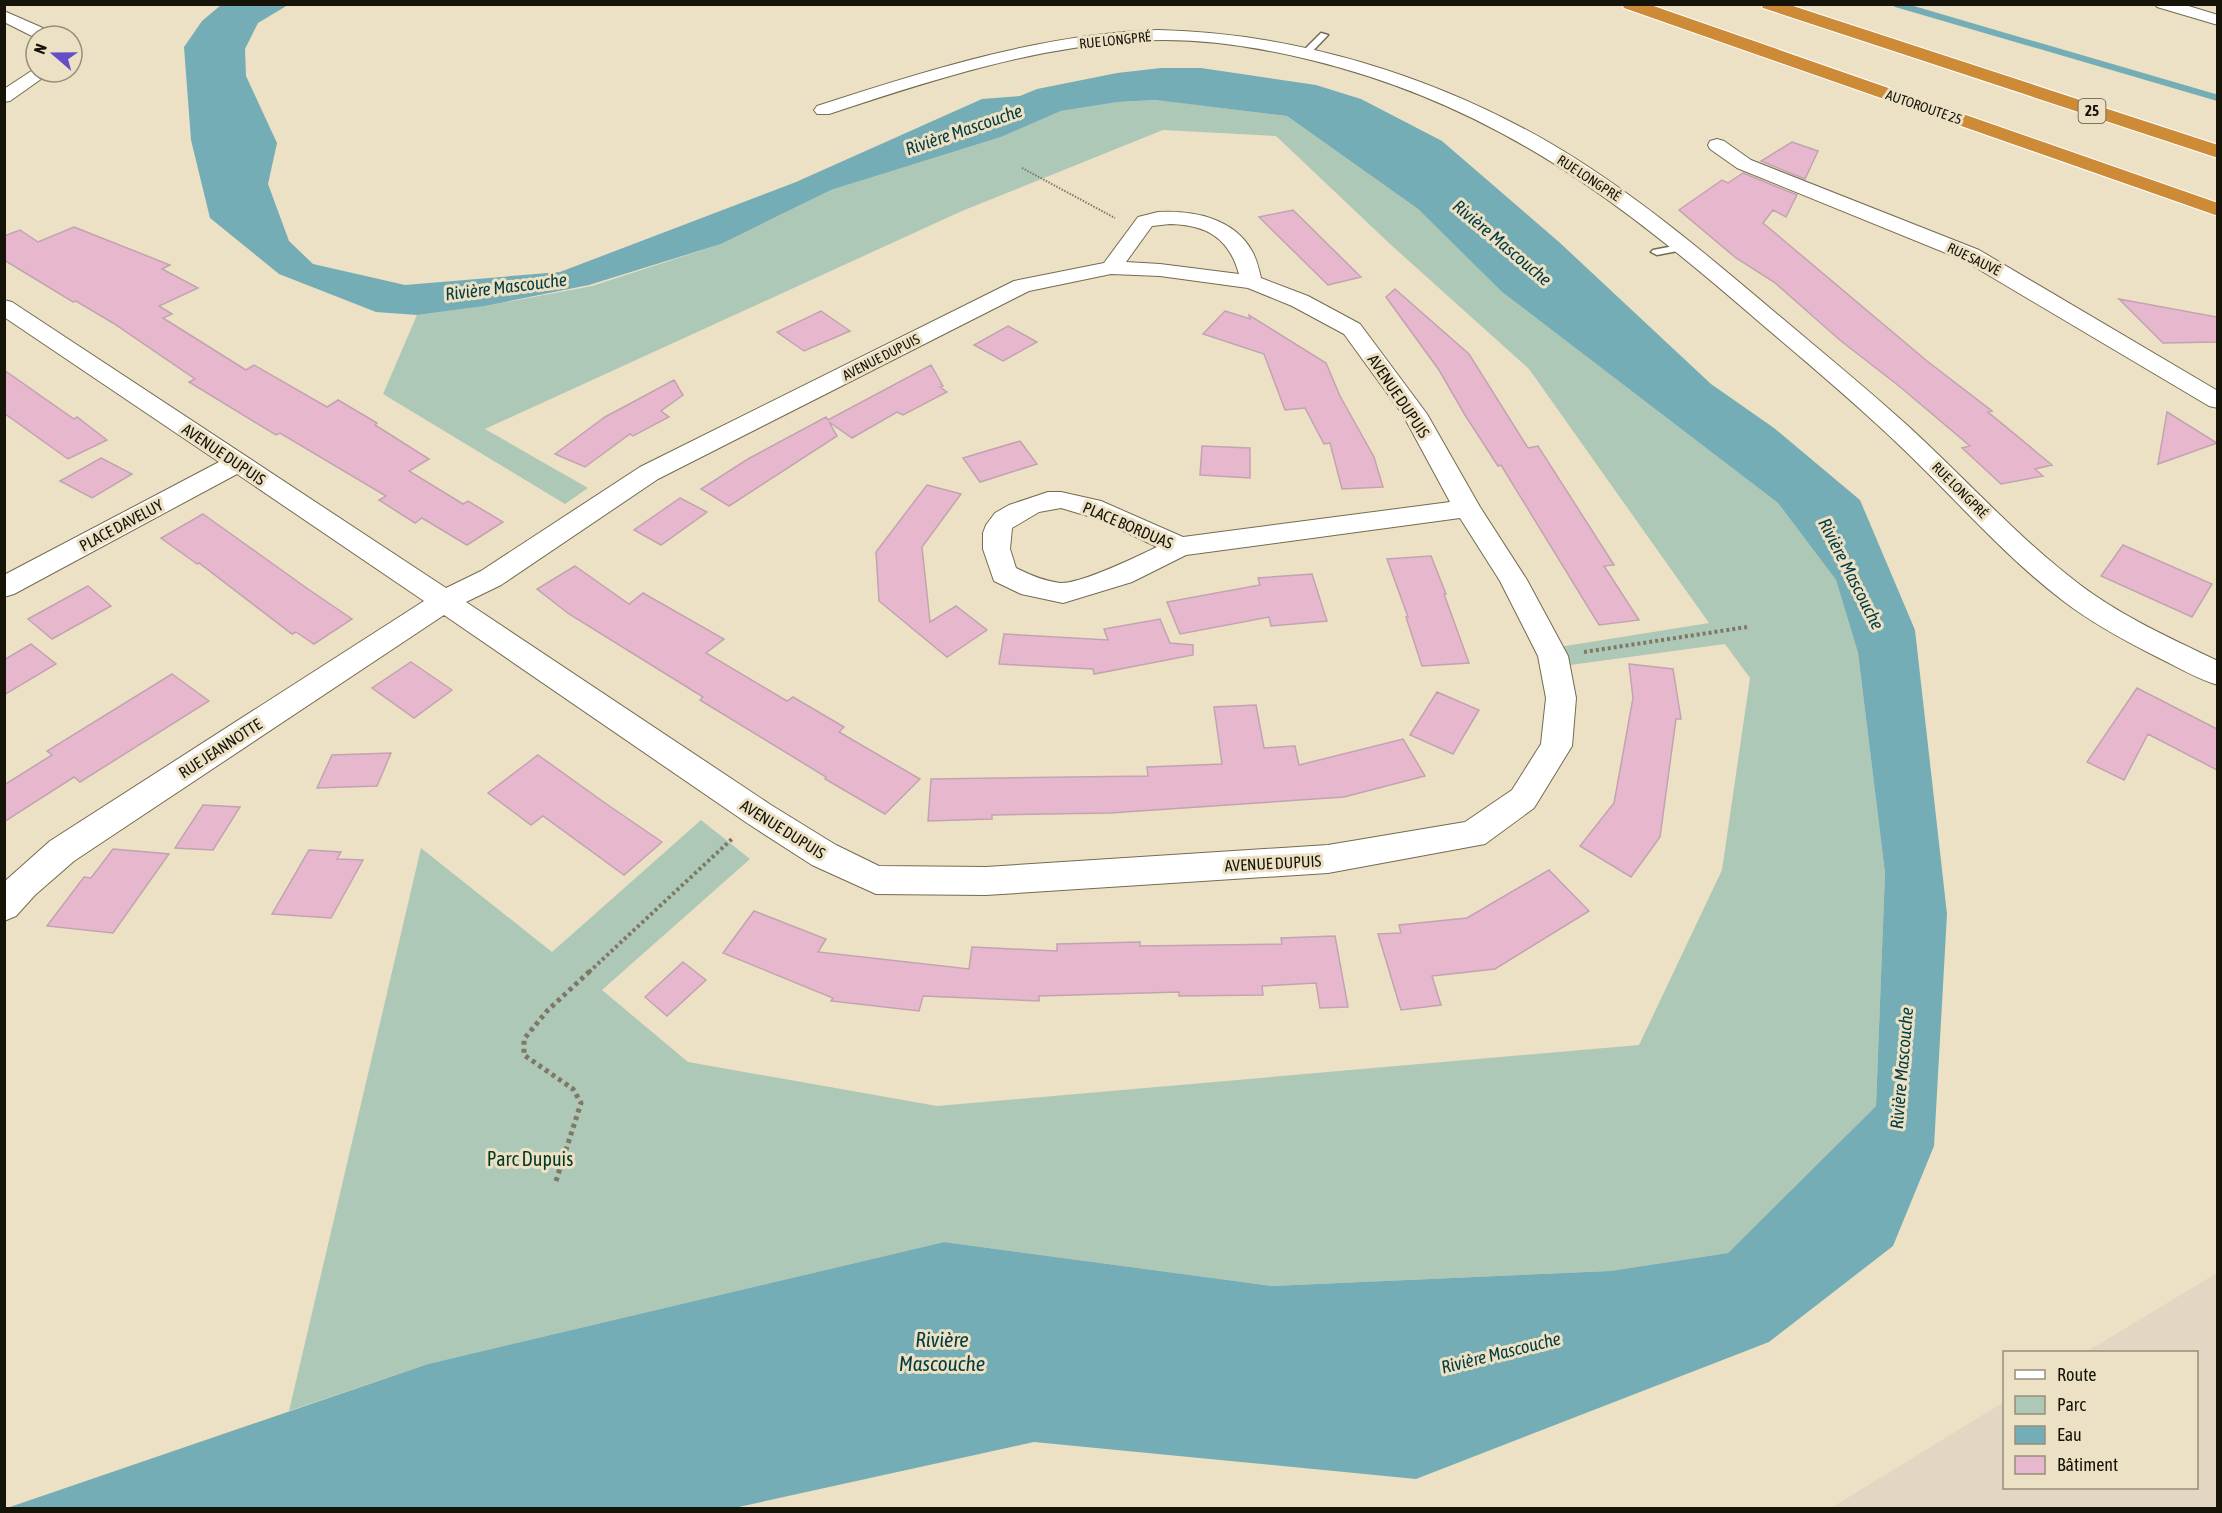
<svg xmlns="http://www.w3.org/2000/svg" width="2222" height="1513" viewBox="0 0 2222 1513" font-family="'Asap Condensed',sans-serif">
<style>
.commercial{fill:#e3d6c2}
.green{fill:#aec8b8}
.water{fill:#74adb5}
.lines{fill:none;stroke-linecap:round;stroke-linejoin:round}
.stream{stroke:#74adb5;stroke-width:6}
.building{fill:#e7b8cd;stroke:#c2a3b1;stroke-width:1.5}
.lane-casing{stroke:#746b50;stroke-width:3}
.street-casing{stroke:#746b50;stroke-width:2}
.highway-casing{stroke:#fff;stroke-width:2}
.path-far2{stroke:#7f7864;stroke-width:2;stroke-dasharray:1.5 1.5;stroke-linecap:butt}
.path-far1{stroke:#7f7864;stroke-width:4;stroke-dasharray:3 3;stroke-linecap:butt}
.path{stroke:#7f7864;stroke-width:5;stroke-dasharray:4 4;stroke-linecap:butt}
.lane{fill:#fff;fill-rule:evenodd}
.street{fill:#fff;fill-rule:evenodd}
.highway{fill:#cd8a37;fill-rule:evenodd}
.labels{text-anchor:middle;stroke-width:6;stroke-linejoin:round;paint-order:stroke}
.far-street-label{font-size:14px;fill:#161308;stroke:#ece1c4}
.shield{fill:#ece1c4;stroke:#565140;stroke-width:1.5}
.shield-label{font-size:15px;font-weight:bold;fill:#161308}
.street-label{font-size:16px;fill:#161308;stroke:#ece1c4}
.water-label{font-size:18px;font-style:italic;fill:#023b42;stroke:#ece1c4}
.near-park-label{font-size:20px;fill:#003b22;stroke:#ece1c4}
.near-water-label{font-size:21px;font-style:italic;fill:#023b42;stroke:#ece1c4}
</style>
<rect width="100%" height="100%" fill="#ece1c4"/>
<path class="commercial" d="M2217 1273V1508H1831L2004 1402V1488H2196V1352H2086Z"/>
<path class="green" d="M1159 100 1287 116 1418 209 1502 292 1778 503 1836 580 1858 653 1885 873 1876 1106 1728 1253 1610 1271 1272 1286 944 1242 428 1364 289 1411 421 848 552 952 701 820 750 859 602 990 688 1062 937 1106 1639 1045 1722 870 1750 678 1725 644 1563 666 1559 647 1709 623 1529 369 1390 244 1276 136 1163 130 962 211 485 429 588 488 565 504 383 394 417 315 485 306 592 286 721 244 831 190 1001 137 1061 111 1118 102Z"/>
<path class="water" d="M221 5H288L258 23 245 49 246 76 277 143 268 184 289 241 313 264 405 285 560 272 796 182 982 99 1020 96 1037 89 1117 73 1161 68H1201L1316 85 1361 99 1442 141 1559 242 1711 384 1774 428 1860 500 1915 630 1947 914 1934 1146 1893 1246 1769 1342 1416 1479 1034 1442 734 1508H7L428 1364 944 1242 1272 1286 1610 1271 1728 1253 1876 1106 1885 873 1858 653 1836 580 1778 503 1502 292 1418 209 1287 116 1156 100 1118 102 1061 111 1001 137 831 190 721 244 589 285 485 306 417 315 376 312 279 274 210 218 191 140 184 47 202 21Z"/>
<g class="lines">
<path class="stream" d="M1896 4 2218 98"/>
</g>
<path class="building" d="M1792 142 1818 151 1805 179 1761 161Z
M1743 173 1797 195 1786 217 1773 210 1763 223 1927 361 1992 411 1988 412 2052 465 2035 469 2043 476 2001 484 1962 448 1970 446 1899 386 1841 341 1774 282 1736 258 1679 210 1722 180 1728 183Z
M1293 210 1361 277 1328 285 1259 217Z
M74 227 170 265 162 269 198 288 159 306 172 314 163 318 246 370 254 365 327 407 338 400 377 423 375 425 429 459 409 471 463 504 468 501 503 522 467 545 422 518 415 523 379 500 386 496 280 433 276 435 189 382 195 379 113 323 76 301 73 302 4 260V236L20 230 38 242Z
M1395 289 1469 354 1528 448 1538 446 1614 565 1604 566 1639 620 1599 625 1501 465 1498 466 1465 415 1439 370 1386 297Z
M2119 299 2217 317V342L2163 343Z
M821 311 850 331 804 351 777 332Z
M1225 311 1250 319 1249 315 1326 363 1340 396 1374 457 1383 487 1342 489 1330 443 1324 444 1305 408 1285 410 1264 354 1203 334Z
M1008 326 1037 342 1003 361 974 345Z
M931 365 943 386 940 387 947 392 903 415 897 412 852 438 829 422 837 436 729 506 701 489 748 459 826 417 828 420Z
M4 370 74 419 77 417 107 440 68 459 4 413Z
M674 380 683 395 661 411 669 417 633 436 630 434 585 467 555 454 605 417Z
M2167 412 2217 443 2158 464Z
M1020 441 1037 464 980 482 963 458Z
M1202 446 1250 448V478L1200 475Z
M101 458 132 474 92 498 60 481Z
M927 485 961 494 922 547 930 622 956 606 987 630 947 657 879 601 876 552Z
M680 498 707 512 661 545 634 530Z
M203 514 308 589 352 619 314 644 296 632 292 634 199 563 197 564 161 538Z
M2123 545 2212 584 2192 617 2101 576Z
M1431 556 1446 594H1444L1469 663 1422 666 1406 617H1408L1387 559Z
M575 566 629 604 643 593 724 639 706 653 787 701 793 697 844 727 839 732 920 779 885 814 825 779 826 777 700 700 703 697 569 614 537 589Z
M1312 574 1327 621 1271 626 1269 617 1180 634 1167 602 1260 585 1258 578Z
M88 586 111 606 52 639 28 619Z
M1160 619 1170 643 1193 645V655L1094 674 1093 669 999 664 1004 634 1108 640 1104 629Z
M31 644 56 664 4 695V660Z
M411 662 452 690 414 718 372 688Z
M1629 664 1673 669 1681 719H1676L1660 837 1631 877 1580 846 1614 803 1633 698Z
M172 674 209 701 80 782 74 777 4 822V785L52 755 47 751Z
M2137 688 2217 729V770L2148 734 2124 780 2087 762Z
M1437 692 1479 710 1453 754 1410 735Z
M1256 705 1264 748 1295 746 1299 765 1403 739 1425 776 1344 797 1110 813 992 815V819L928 821 931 779 1148 776 1147 767 1222 764 1214 707Z
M391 753 377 786 317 788 332 755Z
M538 755 605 803 662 842 624 875 543 816 531 825 488 793Z
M203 805 240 807 213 850 175 848Z
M113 849 169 854 113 933 47 926 84 877 91 878Z
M309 850 341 852 337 859 363 860 331 918 272 914Z
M1549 870 1589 911 1495 969 1432 976 1441 1005 1401 1010 1378 934 1401 933 1399 925 1467 918Z
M754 911 826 939 818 952 969 969 972 947 1057 951V944L1140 942V946L1282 944 1281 938 1335 936 1348 1007 1320 1008 1316 983 1262 986 1263 995 1179 996V992L1039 996V1001L923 996 919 1011 831 1001 833 998 723 953Z
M683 962 706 980 667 1016 645 997Z"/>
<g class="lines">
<g class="lane-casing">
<path id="lane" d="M1321 33 1328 35 1308 56H1302V52Z
M1684 244 1690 247 1688 249 1657 255 1651 252 1653 250Z"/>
</g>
<g class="street-casing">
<path id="street" d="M2155 4H2182L2218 15V25L2157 7Z
M4 11 52 32 54 36 36 38 4 22Z
M1158 30C1295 33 1432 75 1550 143 1632 191 1705 253 1777 314 1821 351 1865 387 1907 425 1965 478 2017 537 2079 584 2121 616 2170 638 2218 661V685C2197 679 2178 667 2159 658 2125 641 2092 623 2062 600 2002 554 1953 496 1898 444 1855 403 1810 365 1765 327 1622 203 1499 106 1311 60 1254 46 1194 37 1135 41 1030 48 929 81 829 114H817L814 110 817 106C928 70 1041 34 1158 30Z
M36 68V72H51L10 101 4 102V89Z
M1717 139 1724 141 1751 160 1979 250 2218 391V408L2209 406 1963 260 1737 168 1710 149 1708 145 1710 141Z
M1158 212C1193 210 1234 218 1252 251 1257 260 1259 269 1261 278L1308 296 1360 324 1427 414 1480 507 1527 580 1568 656 1576 698 1572 746 1534 808 1485 844 1328 873 986 895 876 894 812 865 747 823 444 615 74 861 35 895 16 916 4 921V882L50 841 424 601 237 474 14 594 4 597V575L219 462 4 317V300L12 302 446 588 481 571 640 467 1014 281 1104 263 1138 217ZM1170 224C1207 225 1229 238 1239 274L1160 264 1126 262 1152 226ZM1111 274 1160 276 1248 288 1292 306 1344 334 1403 415 1450 502 1183 537 1101 501 1061 492H1048L1009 505 995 513 986 525 983 533V549L994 581 1021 594 1063 603 1132 582 1186 555 1460 518 1500 581 1538 656 1546 698 1541 744 1512 790 1465 822 1328 845 986 867 879 866 836 845 771 805 466 602 501 585 658 479 1029 291ZM1061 508 1098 519 1157 547C1136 557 1081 584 1060 583 1044 581 1030 575 1016 568L1010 549 1012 528 1039 512Z"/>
</g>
<g class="highway-casing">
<path id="highway" d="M1622 4H1648L2218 203V216L1624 8Z
M1761 4H1787L2218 145V158L1763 8Z"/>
</g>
<path class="path-far2" d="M1022 168 1115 218"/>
<path class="path-far1" d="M1584 652 1747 627
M589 972 734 837"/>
<path class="path" d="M556 1181 581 1103 573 1089 524 1055V1039L547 1011 591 970"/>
<use href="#lane" class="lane"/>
<use href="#street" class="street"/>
<use href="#highway" class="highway"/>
</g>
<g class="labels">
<g class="far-street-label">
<text transform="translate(1115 40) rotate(-6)" y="5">RUE LONGPRÉ</text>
<text transform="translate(1924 107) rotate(19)" y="5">AUTOROUTE 25</text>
<text transform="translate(1589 178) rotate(33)" y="5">RUE LONGPRÉ</text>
<text transform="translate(1974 259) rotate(26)" y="5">RUE SAUVÉ</text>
<text transform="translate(881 357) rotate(-27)" y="5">AVENUE DUPUIS</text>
<text transform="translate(1960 490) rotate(45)" y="5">RUE LONGPRÉ</text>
</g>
<rect class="shield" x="2078.5" y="99" width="27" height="24" rx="4.5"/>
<g class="shield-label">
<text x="2092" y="116">25</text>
</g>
<g class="street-label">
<text transform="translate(1399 396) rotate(56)" y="6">AVENUE DUPUIS</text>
<text transform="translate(224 454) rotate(34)" y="6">AVENUE DUPUIS</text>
<text transform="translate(121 525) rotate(-28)" y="6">PLACE DAVELUY</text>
<text transform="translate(1128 525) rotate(23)" y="6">PLACE BORDUAS</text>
<text transform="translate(220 748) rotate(-33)" y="6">RUE JEANNOTTE</text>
<text transform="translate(783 829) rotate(32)" y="6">AVENUE DUPUIS</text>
<text transform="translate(1273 863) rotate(-3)" y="6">AVENUE DUPUIS</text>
</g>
<g class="water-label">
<text transform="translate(964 130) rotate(-19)" y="6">Rivière Mascouche</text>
<text transform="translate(1502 243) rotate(40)" y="6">Rivière Mascouche</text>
<text transform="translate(506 287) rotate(-7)" y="6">Rivière Mascouche</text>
<text transform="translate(1851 574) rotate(63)" y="6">Rivière Mascouche</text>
<text transform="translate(1902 1068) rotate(-85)" y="6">Rivière Mascouche</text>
<text transform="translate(1501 1353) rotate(-14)" y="6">Rivière Mascouche</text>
</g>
<g class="near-park-label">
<text x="530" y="1166">Parc Dupuis</text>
</g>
<g class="near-water-label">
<text x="942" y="1347">Rivière<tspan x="942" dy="24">Mascouche</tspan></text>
</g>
</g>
<rect width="2222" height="1513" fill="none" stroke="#161308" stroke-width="12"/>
<rect x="2003" y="1351" width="195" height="138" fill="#ece1c4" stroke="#968f79" stroke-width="1.5"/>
<rect x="2015" y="1370" width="30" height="9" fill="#ffffff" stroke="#968f79" stroke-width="1.5"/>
<text x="2057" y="1381" font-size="18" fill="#161308">Route</text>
<rect x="2015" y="1396" width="30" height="18" fill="#aec8b8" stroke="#968f79" stroke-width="1.5"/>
<text x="2057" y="1411" font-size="18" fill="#161308">Parc</text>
<rect x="2015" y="1426" width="30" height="18" fill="#74adb5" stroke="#968f79" stroke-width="1.5"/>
<text x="2057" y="1441" font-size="18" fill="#161308">Eau</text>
<rect x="2015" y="1456" width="30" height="18" fill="#e7b8cd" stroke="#968f79" stroke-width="1.5"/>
<text x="2057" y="1471" font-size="18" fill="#161308">Bâtiment</text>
<g transform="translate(54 54) rotate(290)"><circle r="28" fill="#ece1c4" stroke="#968f79" stroke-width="1.5"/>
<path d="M0-4.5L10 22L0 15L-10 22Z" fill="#644dc6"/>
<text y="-9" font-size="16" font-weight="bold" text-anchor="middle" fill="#161308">N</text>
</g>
</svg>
